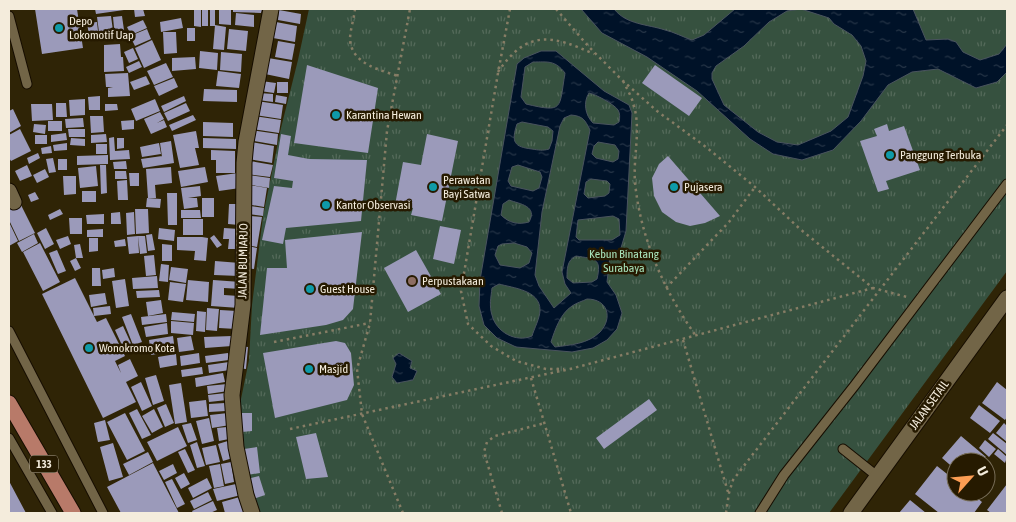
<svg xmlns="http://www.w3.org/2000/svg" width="1016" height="522" viewBox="0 0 1016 522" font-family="'Asap Condensed',sans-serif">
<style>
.park{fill:url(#park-tufts)}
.water{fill:url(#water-ripples);stroke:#49535e;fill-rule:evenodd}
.building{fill:#9b9aba}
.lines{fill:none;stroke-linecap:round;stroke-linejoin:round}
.service-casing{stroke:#160d00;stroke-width:11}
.minor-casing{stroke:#160d00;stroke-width:17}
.primary-casing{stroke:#160d00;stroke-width:17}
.path{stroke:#867d65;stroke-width:2.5;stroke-dasharray:2.5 4;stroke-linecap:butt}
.service{stroke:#726547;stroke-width:9}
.minor{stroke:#726547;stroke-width:15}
.primary{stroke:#b87a69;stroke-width:15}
.culture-dot{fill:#0f9aa8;stroke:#261a00;stroke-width:2}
.education-dot{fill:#8d6e63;stroke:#261a00;stroke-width:2}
.labels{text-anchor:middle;stroke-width:5;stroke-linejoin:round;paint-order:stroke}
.shield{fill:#261a00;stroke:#b6ad9a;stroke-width:1}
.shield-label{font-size:11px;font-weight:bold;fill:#f4ecdc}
.poi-label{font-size:12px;fill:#f4ecdc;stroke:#261a00;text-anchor:start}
.park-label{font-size:12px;fill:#a6e1b8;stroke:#261a00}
.street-label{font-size:12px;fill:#f4ecdc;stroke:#261a00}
</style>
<defs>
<pattern id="park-tufts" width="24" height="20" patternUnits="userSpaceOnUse" patternTransform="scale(1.25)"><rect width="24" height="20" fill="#36513f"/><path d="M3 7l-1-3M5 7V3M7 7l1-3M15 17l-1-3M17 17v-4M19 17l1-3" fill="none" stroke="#546a5a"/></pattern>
<pattern id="water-ripples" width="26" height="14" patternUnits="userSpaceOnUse" patternTransform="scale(1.25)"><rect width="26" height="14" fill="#001228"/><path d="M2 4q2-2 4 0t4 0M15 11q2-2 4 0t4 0" fill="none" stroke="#263547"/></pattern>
</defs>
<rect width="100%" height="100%" fill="#2f2406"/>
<path class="park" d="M309 9H1007V271L829 513H255L247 492 240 416 241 399 249 360 252 305 263 216 281 128 298 60Z"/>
<path class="water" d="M581 9H614C627 25 647 24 665 30 674 32 683 37 692 40L704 35 735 9H913L926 40 948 39 956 42 963 52 980 60 999 54 1007 44V72L997 82 976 88 938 69 912 72 888 85 861 121 833 150 802 160 773 154 750 139 697 91 647 57 602 33ZM801 9 829 18 834 24 852 35 861 46 866 61 863 76 848 117 831 131 798 145 777 142 758 132 724 105 712 79V73L716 66 744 46 769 22 787 11Z
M541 51H556L604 91 629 105 632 113 626 231 621 248 610 256 607 282 616 295 622 313 617 329 607 340 593 348 572 352 516 347 497 338 484 325 479 306 480 280 517 64 524 58ZM533 62C548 62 555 60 565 73 559 109 564 113 526 104L521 97 525 67ZM589 93C595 94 614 104 618 110 620 113 620 118 619 122L614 125 593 123C585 115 583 102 589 93ZM571 115C583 116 585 120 590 130L562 272 565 284 571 293 554 308 539 286 535 275 542 212 560 126 564 118ZM522 122 548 127 553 131 552 141 549 149C543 151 538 150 532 149 514 147 511 142 517 124ZM598 142 615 145 619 151 618 159 613 162 596 158 592 154 594 146ZM518 165 540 172 542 177 539 188 533 191 511 186 508 181 512 167ZM591 179 607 181 610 184 609 193 605 196 588 198 584 194 586 182ZM509 200C520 204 538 206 529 222 518 225 509 223 501 215L503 204ZM613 216 619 219 620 235 612 240H579L576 237 578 220ZM514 243 527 247 532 253 529 263 520 268 500 265 495 255 498 246 502 244ZM576 256C595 259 602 258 597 279L592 282 573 283 567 278C567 269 567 260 576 256ZM499 284C513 288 540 290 540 310 540 318 534 329 532 336 516 343 496 332 492 315 489 306 491 297 492 288ZM587 299C608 299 613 318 600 332 588 344 570 345 555 347L551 342C555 330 560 314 572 306 576 303 583 301 587 299Z
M399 353 412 361 410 368 417 371 413 380 397 383 392 377 396 364 393 358Z"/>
<path class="building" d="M35 9H77L83 48 42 54Z
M95 9H124V10L96 14Z
M134 9H143L145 16 135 17Z
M194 9H201V27L194 26Z
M202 9H208V26H202Z
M210 9H215V26H210Z
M219 9H231V25L219 24Z
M233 9H262L261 13 233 12Z
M279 10 301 14 300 24 278 20Z
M236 13 254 15V27L235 25Z
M111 16 114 38 100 40 97 17Z
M122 16 125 37 115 38 113 17Z
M181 18 183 28 161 32 160 22Z
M143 20 147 28 131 35 127 27Z
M97 22 99 40 90 41 87 23Z
M276 22 297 26 295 42 273 38Z
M215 25 226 27 224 50 213 49Z
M187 28H195V41H187Z
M147 29 151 39 135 46 130 36Z
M229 29 248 31 246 51 227 49Z
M163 32H176L177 53 164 54Z
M152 40 161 60 144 68 135 48Z
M278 41 295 44 292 60 275 57Z
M120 44 121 57H123L124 71 104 72V45Z
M133 48 138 59 129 63 124 52Z
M200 51 218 53 217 70 199 68Z
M221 52 242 54 241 72 220 70Z
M195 57 196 69 172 71V58Z
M268 58 292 62 289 79 265 74Z
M139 61 142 67 129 73 126 67Z
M166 63 173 77 154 85 147 71Z
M307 65 378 88 368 153 294 143Z
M655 65 702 98 689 116 642 83Z
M218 71 241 74 239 88 216 86Z
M128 73 130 96 108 97V88L113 87H106L105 74Z
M146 76 150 84 134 90 130 82Z
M174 78 178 87 159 96 154 86Z
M261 81 276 83 274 93 260 91Z
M277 82H288V93H277Z
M204 89 237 90V102L203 101Z
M259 93 273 94V102L258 100Z
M276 95 287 97 286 104 275 102Z
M100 96V110H89L88 97Z
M184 96 186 101 164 112 161 106Z
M85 99V115L70 116 69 100Z
M155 99 160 111 136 121 131 109Z
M257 101 283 105 281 119 255 115Z
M56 103H66L67 117H56Z
M186 103 190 111 168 121 164 113Z
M31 104H52L53 120 32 121Z
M105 104H117L118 110 105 111Z
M13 109 21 126 9 133V111Z
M160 112 164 119 157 123 164 120 167 127 151 134 144 119Z
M193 115 196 120 172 131 169 125Z
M90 116H103L104 132 91 133Z
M254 116 281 120 279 133 252 129Z
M83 118 84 127 66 128 65 119Z
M134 120V129L122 130 121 121Z
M48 121H62V131H48Z
M203 122 233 123V137L203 136Z
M34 124 46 125 45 134 33 132Z
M887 124 889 131 904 126 920 170 886 181 889 189 878 192 860 141 877 136 874 129Z
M20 129 31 151 11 161 9 158V135Z
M68 129H85V137H69Z
M250 130 278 134 277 145 248 140Z
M196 131 199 148H195L199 165 180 168 173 135Z
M66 133 67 140 51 142V135Z
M106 134 107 142 91 143V135Z
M281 134 291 136 288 155 309 159 367 160 361 221 286 228 283 244 262 240 274 186 292 188 293 181 274 178Z
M427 134 458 141 442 221 411 215 413 208 395 205 403 162 421 165Z
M35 135H47V144H35Z
M114 137 115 151 129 150 130 159 110 160 109 138Z
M71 138 85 139V146L70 145Z
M117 138H124V148L117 149Z
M203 138 236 139V149L203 148Z
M171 141 174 163 143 168 141 159 162 156V157L160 143Z
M251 142 274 146 272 163 248 159Z
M67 143V150L54 151 53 145Z
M159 143 161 154 142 157 140 147Z
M96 144H107V154H96Z
M51 146 52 153 42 154 41 148Z
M211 150 235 151V173H216V160H211Z
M38 153 40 158 29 164 27 158Z
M108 155V164L77 165V156Z
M668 156 720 216 705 223 690 226 676 222 662 212 654 196 652 178 659 164Z
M53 158 56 172 49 173 46 159Z
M58 159H67V170H58Z
M126 161 127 169H114L113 162Z
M250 161 273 165 270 177 247 174Z
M27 165 32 176 20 181 15 171Z
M100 165H106L107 193 101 194Z
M96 166 98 186 80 188 78 168Z
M171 167 172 183 155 185 156 198H148L146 169Z
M205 167 208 182 181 187 178 171Z
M45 169 49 177 37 183 33 175Z
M115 171H126L127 179H115Z
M129 173H139V186H130Z
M238 173 240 188 219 191 216 176Z
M248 175 270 178 269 188 246 184Z
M63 176H76V194L64 195Z
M127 180 128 200H118L117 181Z
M249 185 267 188 264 207 246 204Z
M200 186 201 196 188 198H197L198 207 184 209 181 188Z
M82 191H96V202H82Z
M35 192 39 199 31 202 28 195Z
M167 193H177V225H168Z
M147 198 161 199 160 208 146 207Z
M202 198H214V217H202Z
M20 203 35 233 19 241 9 220V208Z
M229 204H240L239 225 228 224Z
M250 206 264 208 263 216 248 214Z
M60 209 63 214 50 220 48 215Z
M135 209H148L149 233 136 234Z
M181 210H200L201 218H181Z
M120 212 121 224H111V213Z
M134 212 135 234 127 235 126 213Z
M104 214V224H87L86 215Z
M251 216 262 217 257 247 246 245Z
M69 218H82V234H70Z
M183 219H203V235H183Z
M9 222 18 241 9 246Z
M440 226 461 230 454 264 433 259Z
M46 228 54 244 45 249 37 233Z
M159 228 175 230 174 241 158 239Z
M224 228 239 229V249H228L229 239H223Z
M103 229V237H87V230Z
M362 232 353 309 343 320 326 325 260 335 267 268H287L285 240Z
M34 234 38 243 22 252 17 243Z
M152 234 155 250 148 251 146 235Z
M214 235 222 245 217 248 210 238Z
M68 236 71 244 60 249 56 240Z
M138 236H145L147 253 140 254Z
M138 236 139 253 129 254 127 237Z
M177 237H202V247V237L208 238 206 261 194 260 195 251 177 250Z
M89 238H98V251L89 252Z
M125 239 126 246 115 247 114 241Z
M40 243 60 282 43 291 23 252Z
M80 244 83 258H76L74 245Z
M162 244 172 245V261H162Z
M248 246 257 248 254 269 244 268Z
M57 250 66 271 58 274 49 253Z
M416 250 441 294 408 312 384 268Z
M154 255 156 275 146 276 144 256Z
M76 258 81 268 75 271 70 261Z
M215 261 240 263 239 276 214 275Z
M161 264 169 265 168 282 159 281Z
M171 267 188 269 186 283 169 280Z
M92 268H100L101 286H92Z
M114 268 115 277 103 279 102 270Z
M157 276 158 288 133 289 132 278Z
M75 278 97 322 106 318 125 356 115 361 121 373 118 365 130 359 138 376 126 382 136 402 103 418 42 294Z
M125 279 129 306 116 308 112 281Z
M188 280 209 282 208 302 186 300Z
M213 280 241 282V289L224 288V295L239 296V308L211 306Z
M170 282 186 284 183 302 168 300Z
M159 290 160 297 137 298 136 291Z
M105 293 107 304 91 307 89 295Z
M161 300 163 313 148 316 146 302Z
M110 306 111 314 94 316 93 308Z
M207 308 219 309 217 331 206 330Z
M220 310 237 311 236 329 219 328Z
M197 311 206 312 205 332 196 331Z
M172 312 195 314 194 322 171 320Z
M131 314 142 342 133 345 122 317Z
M166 314 167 322 142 325 141 317Z
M171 321 194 323 193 335 171 333Z
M167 323 168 334 146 337 144 327Z
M123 326 134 350 126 354 115 330Z
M173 336 175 351 151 355 149 340Z
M191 336 194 350 179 352 177 338Z
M232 336V346L205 348 204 337Z
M336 341 345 343 351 353 354 385 347 400 275 418 263 353Z
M239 346 248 347 246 369 237 368Z
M199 353 200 363 181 366 180 356Z
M228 353 229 360 206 363 205 356Z
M176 354 177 365 160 368 158 357Z
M229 362 230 370 209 373 208 365Z
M202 367 203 374 182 377 181 370Z
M223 373 225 382 196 387 195 378Z
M156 375 164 401 153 405 145 378Z
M141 382 152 406 142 411 131 387Z
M997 382 1007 390V417L1005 420 982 403Z
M181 383 187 422 175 424 169 385Z
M227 384 228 391 208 394 207 386Z
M226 393 227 400 209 402 208 395Z
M649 399 657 410 604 449 596 438Z
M206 400 208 416 191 418 189 402Z
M225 403 226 411 209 412V404Z
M166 404 174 423 165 427 157 408Z
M979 405 1000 421 990 433 970 418Z
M137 409 151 435 142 439 129 413Z
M154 409 163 427 152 433 142 416Z
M125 413 145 451 127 460 107 422Z
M228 413 230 425 212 428 210 415Z
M242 413H252V431L242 432Z
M209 418 214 441 202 444 196 421Z
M105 420 110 440 98 442 94 423Z
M191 423 197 440 188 443 182 425Z
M1004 423 1007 426V442L996 433Z
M178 427 187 446 157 461 147 442Z
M227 427 229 439 219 441 217 428Z
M316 433 328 477 306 479 296 437Z
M993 433 1007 444V455L988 439Z
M961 436 986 457 981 462H956V470L942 458Z
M231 440 236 457 223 461 218 444Z
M985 440 996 449 989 457 979 448Z
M197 442 205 466 197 468 190 445Z
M113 443 123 477 109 481 100 447Z
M216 445 220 462 206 465 202 448Z
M257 447 260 473 247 475 244 449Z
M185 449 195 470 188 473 178 452Z
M998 449 1007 457 1005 463 994 454Z
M148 452 153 462 129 475 123 464Z
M231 462 234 482 225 484 221 464Z
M153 463 179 513H121L107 487Z
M173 464 177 473 164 480 159 471Z
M220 464 224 486 214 488 209 466Z
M937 466 956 481V492H970L982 502 974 513H939L915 494Z
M184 473 190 484 181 489 175 478Z
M259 476 265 495 253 499 247 479Z
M207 478 212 488 193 498 188 488Z
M172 479 185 504 177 508 165 482Z
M9 481 18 498 26 513H9Z
M236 484 237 489 239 488 241 495 217 501 213 489Z
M1007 484V513H991L987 510Z
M208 492 212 500 194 509 190 501Z
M243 496 247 511 238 513H225L222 502Z
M910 500 926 513H899Z
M213 501 217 510 210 513H193L192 511Z"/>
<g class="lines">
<g class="service-casing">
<path id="service" d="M9 16 27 84
M9 331 103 513
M9 438 52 513
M843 449 877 476
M760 513 784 475 855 385 1007 184"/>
</g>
<g class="minor-casing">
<path id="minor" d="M9 191 14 202
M252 513 246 495 236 447 232 395 243 305 244 163 246 142 271 9
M851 513 1007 298"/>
</g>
<g class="primary-casing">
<path id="primary" d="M9 403 73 513"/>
</g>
<path class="path" d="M355 9C354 19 350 30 350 40 352 64 380 70 398 76
M510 9 498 73 461 291 468 324 491 346 516 361 546 369H564
M556 9 589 47 622 80 657 111 706 147 755 187 800 229 873 288 907 297
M498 72C527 29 552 35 594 54
M623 81C627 89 632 97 634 106 641 130 633 157 635 182 640 237 664 291 696 336
M666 288 729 222 755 187
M683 340 728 492
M274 342 370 323
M531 378 571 513
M290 429 570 369 873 288
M403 513 362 414 357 369 370 323 387 131 410 9
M502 513 484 452 487 442 495 436 545 423
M726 513 729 493 733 480 1007 125"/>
<use href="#service" class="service"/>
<use href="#minor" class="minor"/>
<use href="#primary" class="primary"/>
</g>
<g class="culture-dot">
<circle cx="59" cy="28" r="5"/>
<circle cx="336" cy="115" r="5"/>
<circle cx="890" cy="155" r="5"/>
<circle cx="433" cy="187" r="5"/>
<circle cx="674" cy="187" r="5"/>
<circle cx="326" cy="205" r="5"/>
<circle cx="310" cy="289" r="5"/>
<circle cx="89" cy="348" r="5"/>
<circle cx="309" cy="369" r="5"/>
</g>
<circle class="education-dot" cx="412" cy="281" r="5"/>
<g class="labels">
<rect class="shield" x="30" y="455.5" width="28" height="17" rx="4"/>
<g class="shield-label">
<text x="44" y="468">133</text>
</g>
<g class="poi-label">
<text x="69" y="25">Depo<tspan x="69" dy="14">Lokomotif Uap</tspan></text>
<text x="346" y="119">Karantina Hewan</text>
<text x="900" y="159">Panggung Terbuka</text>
<text x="443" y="184">Perawatan<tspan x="443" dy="14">Bayi Satwa</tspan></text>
<text x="684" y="191">Pujasera</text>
<text x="336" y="209">Kantor Observasi</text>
<text x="422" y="285">Perpustakaan</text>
<text x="320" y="293">Guest House</text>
<text x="99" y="352">Wonokromo Kota</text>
<text x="319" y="373">Masjid</text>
</g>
<g class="park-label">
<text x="624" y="258">Kebun Binatang<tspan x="624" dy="14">Surabaya</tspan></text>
</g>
<g class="street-label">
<text transform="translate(243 261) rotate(-89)" y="4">JALAN BUMIARJO</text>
<text transform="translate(929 405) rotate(-54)" y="4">JALAN SETAIL</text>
</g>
</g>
<rect width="1016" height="522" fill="none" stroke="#f4ecdc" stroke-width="20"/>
<g transform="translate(971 477) rotate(63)"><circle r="24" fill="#261a00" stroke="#786e58"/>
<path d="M0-4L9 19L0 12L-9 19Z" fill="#fc9d53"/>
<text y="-8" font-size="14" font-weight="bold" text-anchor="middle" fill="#f4ecdc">U</text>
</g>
</svg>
